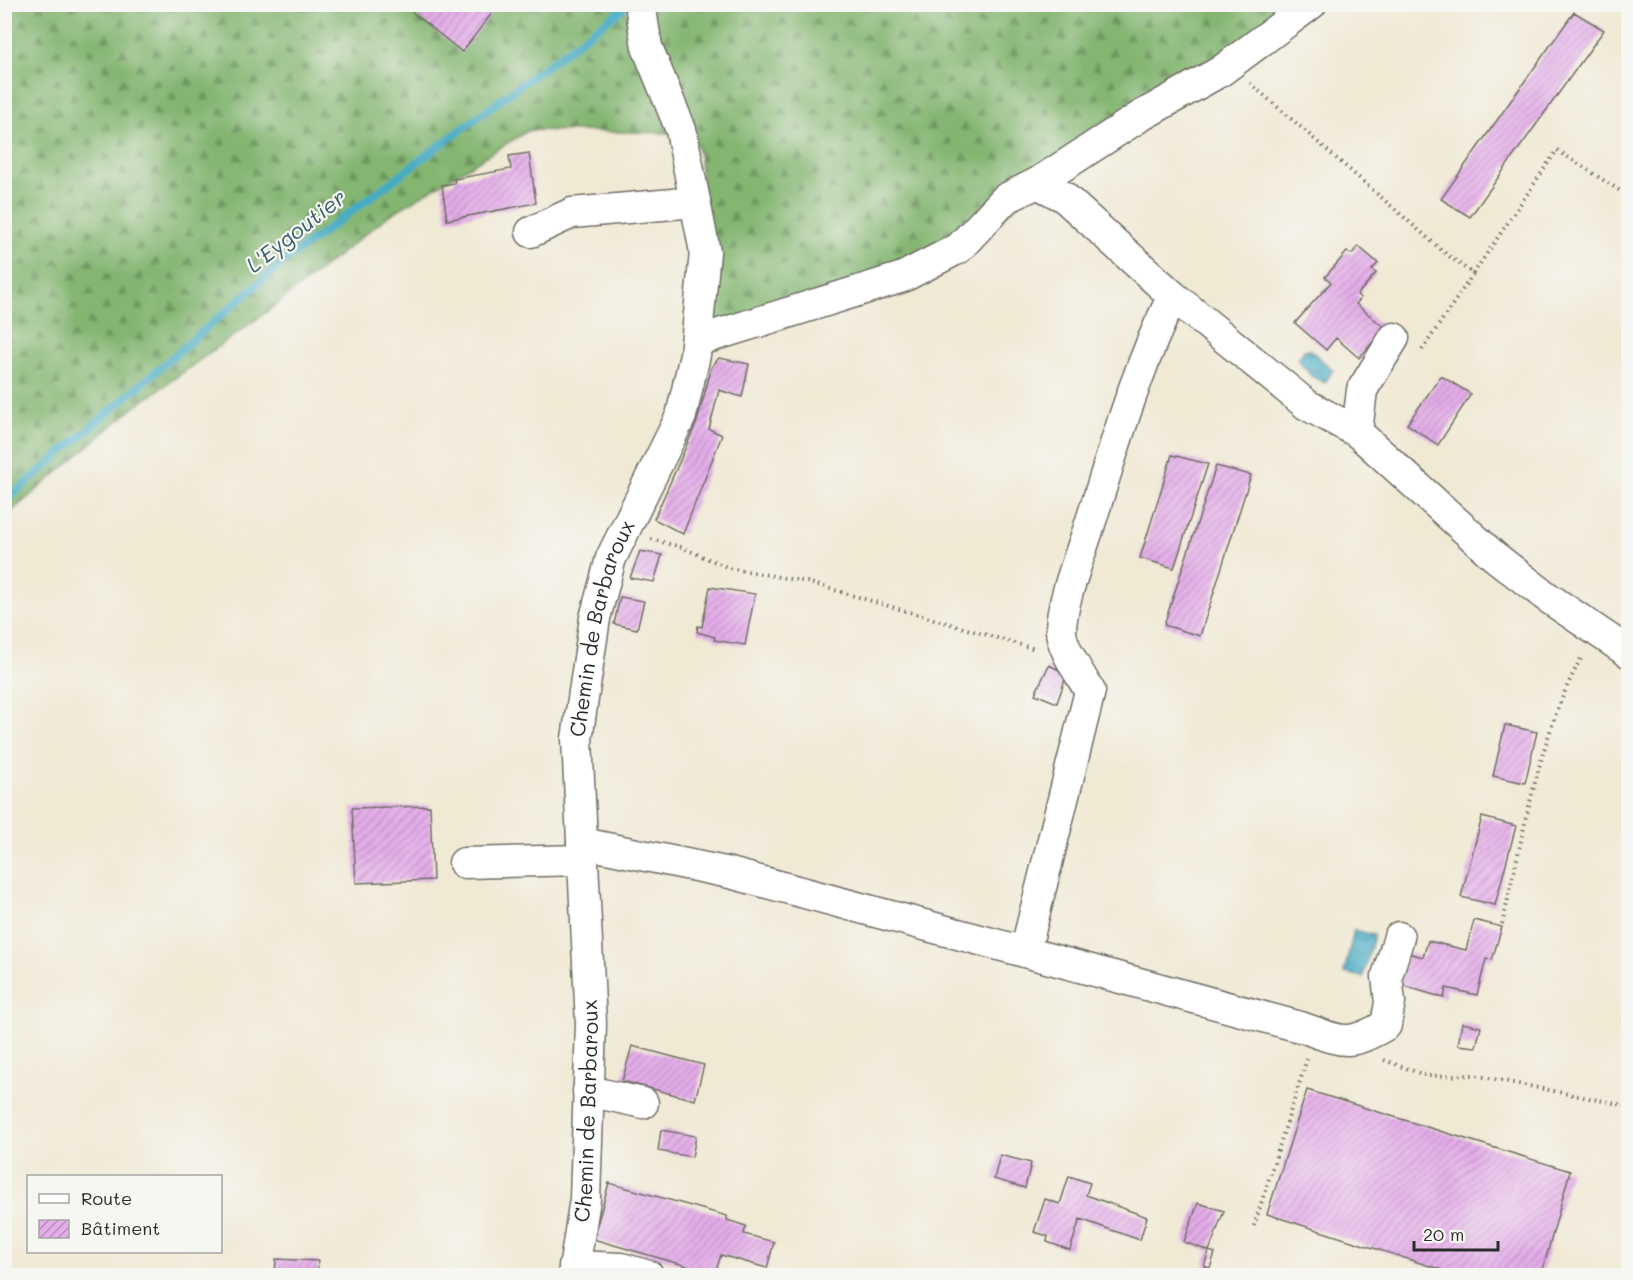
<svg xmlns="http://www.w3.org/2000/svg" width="1633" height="1280" viewBox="0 0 1633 1280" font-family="Mali,sans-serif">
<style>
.forest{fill:url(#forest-firs);stroke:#58704e;stroke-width:1.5}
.water{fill:url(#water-waves);stroke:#386b78;stroke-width:1.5}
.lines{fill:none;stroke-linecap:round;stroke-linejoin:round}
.stream{stroke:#44abc4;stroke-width:8}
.building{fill:url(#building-hatch)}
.minor-casing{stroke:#706e66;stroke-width:33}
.path{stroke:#706e66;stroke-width:4;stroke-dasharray:1.5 4.5;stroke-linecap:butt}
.minor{stroke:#fff;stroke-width:30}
.labels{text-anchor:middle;stroke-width:4.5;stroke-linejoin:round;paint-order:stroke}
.street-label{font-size:21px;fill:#2b2b2b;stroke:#f6f6f2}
.water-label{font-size:22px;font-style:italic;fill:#355e68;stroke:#f6f6f2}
</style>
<defs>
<pattern id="forest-firs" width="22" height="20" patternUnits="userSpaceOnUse" patternTransform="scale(1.5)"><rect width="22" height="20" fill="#84b671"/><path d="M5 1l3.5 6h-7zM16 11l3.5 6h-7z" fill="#6c945d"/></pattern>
<pattern id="water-waves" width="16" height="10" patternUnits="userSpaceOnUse" patternTransform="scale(1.5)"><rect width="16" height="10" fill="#44abc4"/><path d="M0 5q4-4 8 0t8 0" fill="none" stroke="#398b9f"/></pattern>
<pattern id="building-hatch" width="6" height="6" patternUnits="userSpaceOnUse" patternTransform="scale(1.5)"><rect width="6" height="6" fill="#e5adea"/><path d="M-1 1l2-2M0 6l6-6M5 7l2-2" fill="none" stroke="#ba8dbe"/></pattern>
</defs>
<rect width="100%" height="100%" fill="#f6f6f2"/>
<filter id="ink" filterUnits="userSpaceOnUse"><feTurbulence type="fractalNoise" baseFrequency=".0167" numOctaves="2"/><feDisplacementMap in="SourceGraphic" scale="12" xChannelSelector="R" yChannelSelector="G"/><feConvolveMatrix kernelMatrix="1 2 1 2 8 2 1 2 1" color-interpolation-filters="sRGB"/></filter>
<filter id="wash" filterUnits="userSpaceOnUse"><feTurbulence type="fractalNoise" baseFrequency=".008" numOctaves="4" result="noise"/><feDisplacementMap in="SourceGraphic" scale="24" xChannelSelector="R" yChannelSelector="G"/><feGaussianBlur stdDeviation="1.35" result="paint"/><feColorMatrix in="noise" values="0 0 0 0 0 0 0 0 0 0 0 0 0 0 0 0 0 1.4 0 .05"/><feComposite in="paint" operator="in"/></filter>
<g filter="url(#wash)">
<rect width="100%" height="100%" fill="#f0e9d4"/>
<path class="forest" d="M5 5H625L634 46 669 133 529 130 388 216 276 305 131 410 5 517Z
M652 5H1325L1025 198 937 277 847 309 713 349 700 159 683 90 654 25Z"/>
<path class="water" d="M1304 350H1310L1333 370 1325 383 1311 376 1298 360Z
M1354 930 1374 935 1363 977 1344 973Z"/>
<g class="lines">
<path class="stream" d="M4 502 281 264 625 7"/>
</g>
<g id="blocks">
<path class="building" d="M402 4H499L462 52Z
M1574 12 1604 30 1470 217 1441 199Z
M529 153 536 203 447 220 442 185 455 183 454 179 511 169 509 156Z
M1358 246 1378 263 1372 270 1376 273 1357 295 1361 298 1356 304 1385 328 1359 358 1336 338 1326 350 1295 323 1331 282 1325 277 1347 252 1352 254Z
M719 358 749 364 742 397 719 390 709 429 722 435 683 534 654 519 697 422 712 366Z
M1441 376 1471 394 1438 445 1407 424Z
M1172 455 1208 464 1174 568 1140 558Z
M1216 466 1251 475 1200 636 1164 625Z
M640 551 662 555 654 582 630 578Z
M710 587 755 594 745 645 714 640 715 637 697 632 698 626 702 627Z
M620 597 644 601 637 629 614 624Z
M1049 665 1067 674 1057 703 1035 694Z
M1505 725 1537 732 1525 783 1493 776Z
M430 806 433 880 356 883 352 808Z
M1482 817 1516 826 1495 905 1461 897Z
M1474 920 1502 927 1492 960 1486 959 1477 995 1446 988 1444 998 1398 984 1408 953 1423 957 1428 941 1466 950Z
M1462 1023 1481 1027 1476 1047 1458 1045Z
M632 1046 704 1065 695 1100 622 1081Z
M1307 1090 1570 1171 1541 1276H1461L1267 1214Z
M661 1130 696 1136 692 1157 658 1151Z
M1000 1155 1031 1163 1025 1188 994 1179Z
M1069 1176 1090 1183 1086 1195 1147 1217 1140 1240 1080 1219 1070 1250 1047 1242 1048 1236 1034 1232 1045 1199 1060 1204Z
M609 1183 727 1216V1220L746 1226 744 1234 774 1242 767 1268 721 1255 715 1274 593 1239Z
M1198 1203 1224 1211 1209 1251 1215 1253 1210 1268 1204 1266 1209 1251 1184 1242Z
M276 1259 318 1261 317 1276H275Z"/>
</g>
</g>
<g filter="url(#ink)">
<use href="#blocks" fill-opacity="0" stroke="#706e66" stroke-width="1.5"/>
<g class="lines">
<g class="minor-casing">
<g id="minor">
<path d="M1037 183 1139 117 1221 71 1311 4"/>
<path d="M531 232 572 213 695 202"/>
<path d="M1173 296C1136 369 1114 449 1089 527 1080 556 1062 600 1061 629 1060 646 1081 676 1090 691L1025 952 1304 1028C1343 1042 1348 1047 1386 1025L1390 1002 1387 976 1399 937"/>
<path d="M697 341 903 277 959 248 1005 199 1037 183 1064 197 1173 296 1307 405 1357 432 1362 390 1394 338"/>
<path d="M1357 432 1494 556 1547 597 1628 652"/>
<path d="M582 843 730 873 1025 952"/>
<path d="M464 863 582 860"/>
<path d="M588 1091 643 1103"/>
<path d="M574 1266 621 1268 649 1276"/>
<path id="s1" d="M573 1276 585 1199 591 1024 577 739 595 618 611 558 681 416 695 355 705 252 681 130 647 47 640 4"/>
</g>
</g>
<path class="path" d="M1250 83 1445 253 1473 274 1557 150 1628 196
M1422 350 1473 274
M651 539 681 547 729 568 807 582 1035 649
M1502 924C1523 839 1540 729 1583 655
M1384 1060 1427 1076 1474 1075 1628 1106
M1254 1226 1307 1059"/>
<use href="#minor" class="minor"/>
</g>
</g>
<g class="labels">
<g class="street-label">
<text dy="7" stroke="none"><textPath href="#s1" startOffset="652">Chemin de Barbaroux</textPath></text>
<text dy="7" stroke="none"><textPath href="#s1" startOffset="166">Chemin de Barbaroux</textPath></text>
</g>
<g class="water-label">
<text transform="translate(296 231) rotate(-38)" y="8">L'Eygoutier</text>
</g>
</g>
<rect width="1633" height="1280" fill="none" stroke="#f6f6f2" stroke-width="24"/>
<rect x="27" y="1175" width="195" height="78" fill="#f6f6f2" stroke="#a5a5a2" stroke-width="1.5"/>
<rect x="39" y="1194" width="30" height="9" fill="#ffffff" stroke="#a5a5a2" stroke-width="1.5"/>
<text x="81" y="1205" font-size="18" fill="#2b2b2b">Route</text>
<rect x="39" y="1220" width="30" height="18" fill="url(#building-hatch)" stroke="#a5a5a2" stroke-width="1.5"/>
<text x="81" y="1235" font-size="18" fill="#2b2b2b">Bâtiment</text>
<path d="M1414 1241v9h84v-9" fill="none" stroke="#2b2b2b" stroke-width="3"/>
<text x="1423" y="1241" font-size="18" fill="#2b2b2b" stroke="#f6f6f2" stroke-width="4.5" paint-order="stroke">20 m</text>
</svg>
